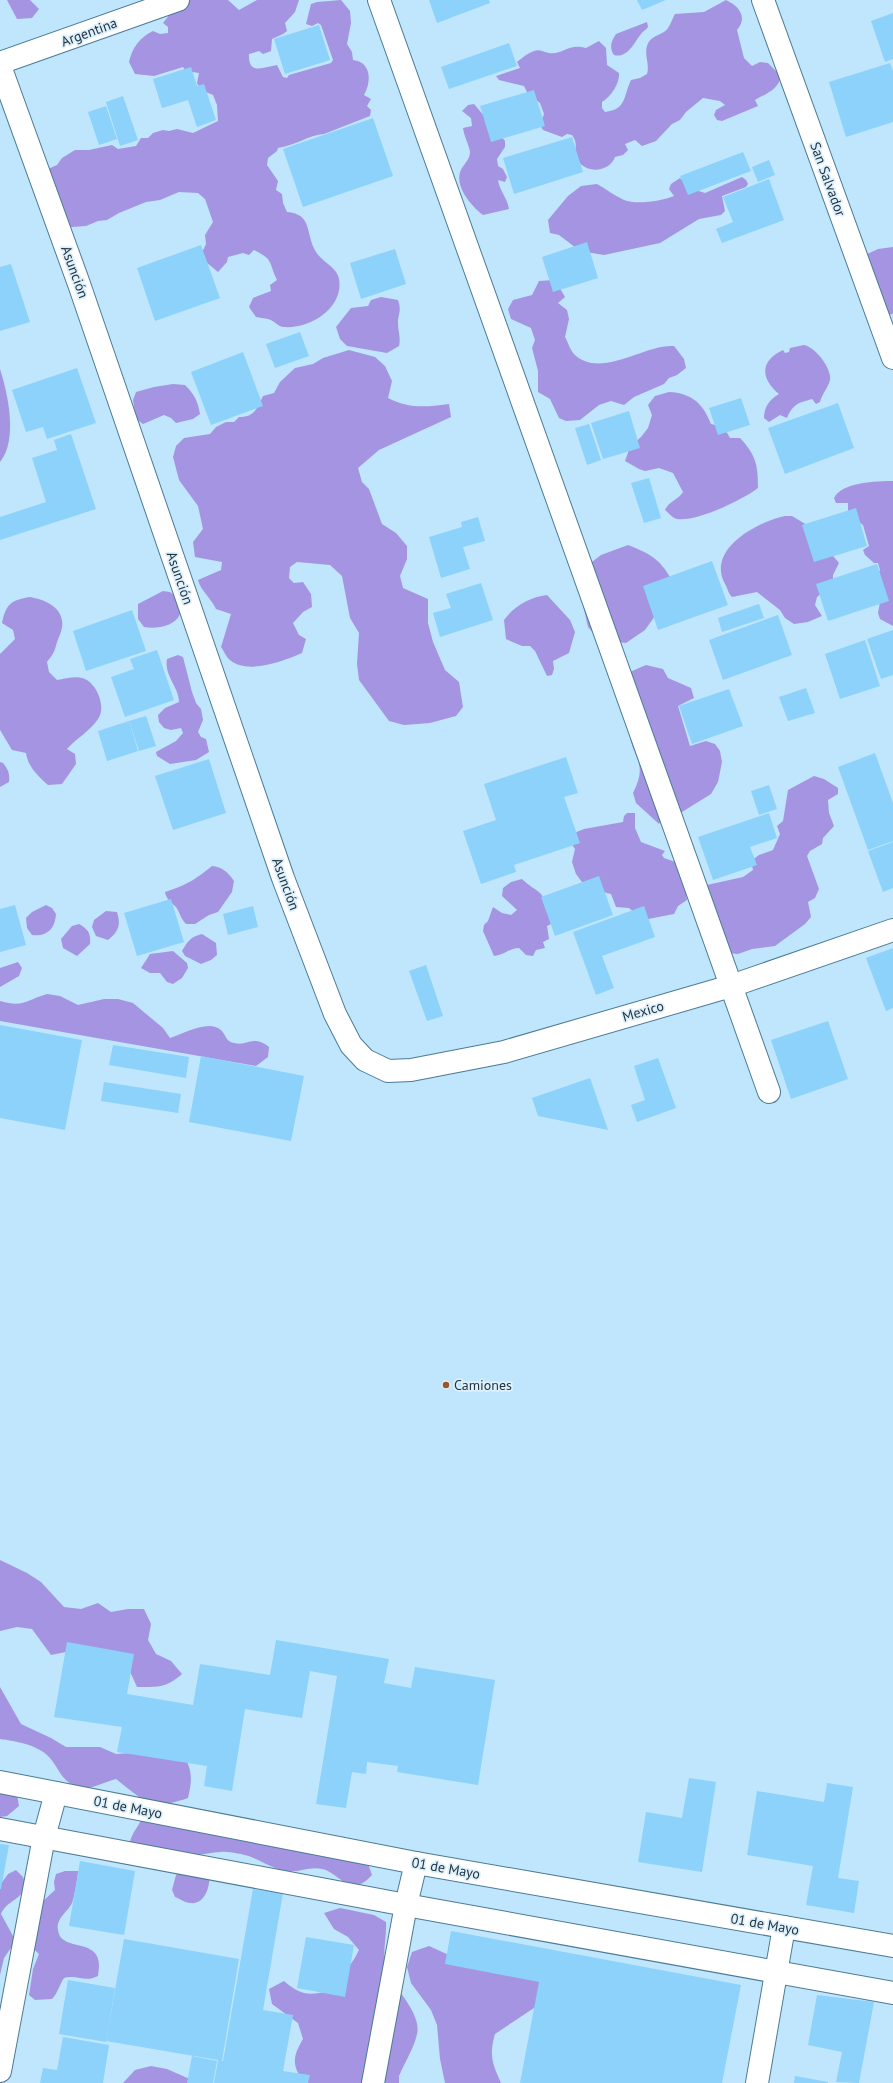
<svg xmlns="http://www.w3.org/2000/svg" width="893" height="2083" font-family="'PT Sans',sans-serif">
	<rect width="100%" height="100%" fill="#bfe6fd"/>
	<g fill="#a594e1">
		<path d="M7 0H30L39 9 32 18 17 19Z"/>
		<path d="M181 0H228L239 10 257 0H299L295 12 285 23 287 31 283 34 272 39 271 51 263 54 259 51 249 54C248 76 264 67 277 65L283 77 287 78 289 75 331 63 333 60 321 25 318 23 312 26 306 24 311 4 317 2 341 0 350 11 351 23 347 44 352 52 353 60C371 62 372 81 364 95L371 99 367 106 371 110 370 116 324 134C309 135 294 146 278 148L277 151 268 158 267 165 278 181 276 190 282 194 283 203 287 212C313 214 305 234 316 252 322 262 337 267 339 279 344 308 310 329 284 327 278 327 274 320 268 319 264 318 260 318 256 317L249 307 253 298 271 291 270 285 277 280C268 261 274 260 254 250L249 255 243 253 228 257 227 262 218 272 200 257 206 244 205 235 213 222 205 199 198 193 179 192 160 200 146 202 119 213 107 220 98 221 86 226 72 227 57 225 48 211 37 201 39 184 49 177 50 168 57 165 62 158 75 150H89L112 145 118 149 136 146 141 138H148L153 133 163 130 169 131 177 129 193 133 218 121 217 105 213 95 201 90 197 83 199 73 186 71 183 67 154 76 135 74 129 62C132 48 140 37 153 31L160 34 168 33V27L163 23Z"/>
		<path d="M726 0C739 6 748 17 737 30L744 58 752 66 760 62 768 63 781 76C778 90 767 93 755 100L758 106 722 121 717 120 714 115 716 110 725 105 720 101 703 98 686 112 680 120 672 124 656 141 642 146 635 140 625 144 628 150 623 155 615 157C609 173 585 174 577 159 572 152 580 146 572 135L567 134 562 137 543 130 540 125 544 114 540 103 528 94 524 86 499 80 496 76 520 68 517 62C522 58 528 53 534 51 540 49 543 52 549 53 563 55 568 43 586 48L599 41 606 48 607 65 619 73C620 83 611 97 602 102V108L605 112C627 109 623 97 631 80L640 78 647 74C650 64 644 56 647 46 651 34 663 36 668 28 671 24 672 19 675 14L704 12Z"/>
		<path d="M647 22 648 27C646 30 643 31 641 34 635 41 628 59 614 55 609 48 611 41 616 34Z"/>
		<path d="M474 104 505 141V147L497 159 498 166 503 169 507 177 505 182 498 180C500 192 507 197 509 209L483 215C471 206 452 184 462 168 465 163 470 159 470 152 469 145 464 136 463 128L472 126 471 118 462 111 468 105Z"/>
		<path d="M742 177 746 180 748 184 746 187 722 196 725 211 721 215 699 219 660 243 604 255 580 251 559 235 550 233 548 220 568 196 581 186 597 184C606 189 615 196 624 200 637 205 661 201 674 196L669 189 671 184 680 178 689 188 705 193Z"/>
		<path d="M893 247V314L887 315 863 256 878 249Z"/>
		<path d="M555 280 565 297 558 303 567 310 569 319 565 337C568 342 570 350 574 354 600 380 644 344 674 346L684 359 686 368 677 375 669 378 664 384 634 397 624 405 611 401 599 405 580 420 566 421 559 418 550 399 538 392V371L532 348 535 340 531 328 511 319 508 309 513 300 532 295 539 281Z"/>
		<path d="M381 297 398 300C402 312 398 313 398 323 398 332 401 338 399 346L387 353 347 346 340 339 336 327 351 308 368 306 371 300Z"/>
		<path d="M804 345C815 347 832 368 830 380 829 386 822 394 820 402L816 404 812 399C798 403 793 404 787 418L780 415 769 422 764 418C764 407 769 400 779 394 760 378 760 361 783 350L785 353 789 352 790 348Z"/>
		<path d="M349 350 375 357 385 366 392 381 388 398C410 409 425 407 449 404L451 417 379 450 358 468 362 482 369 489 382 524 396 533 407 546V559L400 576 403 588 428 599V623L433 642 445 670 459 682 463 707 456 716 430 723 404 725 389 721 359 680 357 664 359 633 350 618 342 576 330 565 297 562 290 567 289 578 294 583 303 582 311 594 312 607 303 612 293 623 299 635 306 639 302 653C284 661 247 675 230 660 226 657 224 651 221 647L231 614 216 609C211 598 201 591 198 580L221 570 222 562 195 557 193 542 203 529 198 506 179 480 173 457 176 446 184 438 210 434 216 427 226 422H234L239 417C254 417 257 409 263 396L274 393 280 382 295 368 313 364 323 358Z"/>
		<path d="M0 369C8 394 18 440 0 462Z"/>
		<path d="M173 384 185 385C194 394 198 401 200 414L193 419 176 423 171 418 164 415 143 424 136 419 133 400 136 392 154 387Z"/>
		<path d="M669 392C691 393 703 403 711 424 720 426 726 429 730 438H740C756 455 758 465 758 488 742 500 697 522 677 519 672 518 669 513 665 510 669 501 678 500 683 492L673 473 659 468 645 471 639 469 625 461 630 447 641 437 648 428 652 415 648 405 655 396Z"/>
		<path d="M893 481V626L880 619 878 613 880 602 876 577 880 570 878 563H874L865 555 863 550 869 546 863 525 848 513V503H836L834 498C842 482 877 481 893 481Z"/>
		<path d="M785 516H792L807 525 839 563 833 575V584L817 597 815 605 822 616 808 622 794 624 785 618 780 610 757 592 732 597C728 593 728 589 725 584 706 549 757 522 785 516Z"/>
		<path d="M628 545C649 553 660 559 671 579L657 613 645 630 626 643 607 641 595 635 588 627 581 596 588 565 601 555Z"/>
		<path d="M163 591 170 592 181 601C181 605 182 610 180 614 175 627 155 629 144 627L138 619V604Z"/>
		<path d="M547 595 570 620 575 632 569 653 553 661 554 669 552 675 547 676 535 651 530 646H522L506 639 504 620C514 606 530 597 547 595Z"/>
		<path d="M30 597C52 601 70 613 59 637 54 649 57 650 47 662L49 672 57 680C64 679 75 676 82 678 96 681 107 707 98 719 90 731 77 738 67 749L75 754 76 764 62 784 48 785C38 776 28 767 26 753L12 750 0 730V654L15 639 13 630 2 623C6 604 11 600 30 597Z"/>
		<path d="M178 655 183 657 192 692 196 703 201 709 203 720 198 732 201 737 206 739 209 752 196 760 170 764 157 756 156 752 176 741 183 733 181 728 171 730 164 728 159 722 158 715 165 708 179 702C179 687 164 676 167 659Z"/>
		<path d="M646 665 663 669 668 678 691 688 694 698 678 706 690 746 706 741 715 744 720 751 722 762 718 782 711 794 682 812 665 813 659 824 636 803 633 793C649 762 632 759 629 731 626 712 629 691 630 672Z"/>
		<path d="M0 762 3 763C8 769 10 774 9 782L0 787Z"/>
		<path d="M814 776 824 779 838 788V794L828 800 829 813 834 826 823 838 822 844 810 851 807 856 819 889 815 898 808 902 811 917 805 924 775 946 752 949 738 954 728 953 700 895 707 885 743 877 753 870 751 861 759 855 773 850 780 834 777 826 783 821 788 790Z"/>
		<path d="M627 813H635V828L641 842 665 851 662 855 664 858 681 864 687 900 678 906 674 914 643 920 629 908 616 907 611 894C599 892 593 884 582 882L576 874 572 862 575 849 571 843 574 833 584 829 623 822 624 816Z"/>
		<path d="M212 866C222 867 228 872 234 881L232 892 218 912 209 915 195 924H186C181 919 180 913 176 907 171 902 166 899 165 892 186 885 195 880 212 866Z"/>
		<path d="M522 879C528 885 534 888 540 893 547 900 550 913 553 923L547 926 549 939 543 942 545 948 536 950 533 956 526 955 519 948C509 948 505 955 494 956L483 931 484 925 488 921 493 907 502 913 511 915 517 910 502 896 503 888 511 882Z"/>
		<path d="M46 905 52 908 56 914C55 929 47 937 32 935L27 928 26 918 32 912Z"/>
		<path d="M106 911 117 912C121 925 119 931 108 940L96 936 92 927 94 920Z"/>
		<path d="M79 924C88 929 91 933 90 944L77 956 63 948 61 939 72 926Z"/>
		<path d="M202 934 216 943 217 955 211 960 201 964 185 956 182 951C188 941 190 937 202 934Z"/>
		<path d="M173 951 187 963 188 968 182 978 173 984 167 982 160 973H150L141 968 150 954Z"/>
		<path d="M18 962 22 968 19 976 0 987V968Z"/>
		<path d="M47 994 60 996 78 1005 104 999H118L133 1003 163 1028 170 1038C184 1034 208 1019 221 1030 226 1035 226 1042 234 1043 248 1047 252 1034 269 1047L268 1057 256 1066 0 1021V1001C24 1008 26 1000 47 994Z"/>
		<path d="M0 1560 27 1573 41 1582 64 1607 81 1609 98 1603 111 1612 128 1609H144L151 1624 148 1640 156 1654 171 1661 182 1674C166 1688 158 1687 137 1687L123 1656 66 1652 51 1655 32 1629 17 1627 0 1631Z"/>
		<path d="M0 1687 21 1724 51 1738 66 1747H100L116 1754 181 1750C192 1769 193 1777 188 1798 151 1811 144 1801 116 1779 107 1781 92 1789 83 1788 61 1784 61 1770 49 1757 38 1745 16 1741 0 1739Z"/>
		<path d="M0 1778 16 1788 19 1806 7 1816 0 1817Z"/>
		<path d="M141 1820 366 1858 372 1875C350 1900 339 1872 322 1869 310 1866 298 1873 286 1871 271 1869 257 1857 241 1854 234 1853 226 1851 220 1852 212 1852 203 1855 196 1855 174 1853 151 1847 130 1843 131 1834 137 1829 141 1820Z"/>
		<path d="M182 1868 209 1872C211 1884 206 1905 190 1903 186 1903 180 1899 175 1897L172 1890 176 1875Z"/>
		<path d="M16 1870 23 1877 26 1885C21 1901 7 1900 1 1914L13 1936V1945L4 1958 0 1975V1885L8 1874Z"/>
		<path d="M65 1871H78C78 1876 74 1899 72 1903 67 1913 56 1918 58 1930 61 1955 107 1933 98 1976 84 1983 78 1974 64 1978 59 1985 58 1993 52 1999L35 2000 29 1995 33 1969 39 1954 27 1943 42 1902 55 1890 54 1882 56 1874Z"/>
		<path d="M340 1908 374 1915 386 1922C387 1939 381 1955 387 1971 395 1989 422 2014 417 2034 414 2048 405 2062 399 2076V2083H304C292 2065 292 2058 303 2039L298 2023 272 2004 269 1989 284 1981C300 1995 308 1996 329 1991 340 1976 351 1967 359 1950L348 1937 334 1929 324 1913Z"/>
		<path d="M429 1946 460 1960 537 1976 544 1991 537 2006 495 2034C489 2055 492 2063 501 2083H445L440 2059 437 2025 431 2010 411 1983 407 1967 412 1952Z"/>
		<path d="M151 2066 167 2069 192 2080 193 2083H123L135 2070Z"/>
	</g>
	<g fill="#8cd2fa">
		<path d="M429 0H489L490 3 437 23Z"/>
		<path d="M637 0H666L642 10Z"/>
		<path d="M893 13V59L885 62 871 21Z"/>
		<path d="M319 25 330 60 285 74 274 39Z"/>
		<path d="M509 43 517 66 449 89 441 67Z"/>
		<path d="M890 63 893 71V122L846 137 829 82Z"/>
		<path d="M191 67 197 86 204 84 216 120 197 127 188 100 162 108 153 79Z"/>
		<path d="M534 90 545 126 491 142 480 106Z"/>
		<path d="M123 96 138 140 120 146 106 102Z"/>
		<path d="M106 106 117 139 99 145 88 112Z"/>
		<path d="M373 118 393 176 303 207 283 149Z"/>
		<path d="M572 137 583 172 514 194 503 158Z"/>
		<path d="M743 152 751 171 688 195 680 176Z"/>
		<path d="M769 160 775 175 758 182 752 167Z"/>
		<path d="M769 179 784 220 722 243 716 229 733 222 723 197Z"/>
		<path d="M587 242 598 278 553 292 542 257Z"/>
		<path d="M201 245 220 298 155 321 137 268Z"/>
		<path d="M395 249 406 284 361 299 350 263Z"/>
		<path d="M11 264 30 322 0 331V267Z"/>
		<path d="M300 332 309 356 275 368 266 344Z"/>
		<path d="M243 352 263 406 211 425 191 372Z"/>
		<path d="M77 368 96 423 47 439 43 427 26 432 12 390Z"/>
		<path d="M741 398 750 425 718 435 709 408Z"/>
		<path d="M838 403 854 448 785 474 768 428Z"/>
		<path d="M629 411 640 448 603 459 591 423Z"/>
		<path d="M589 424 601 460 587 465 575 428Z"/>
		<path d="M71 434 96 509 0 540V517L46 502 32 458 57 450 54 440Z"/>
		<path d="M649 478 661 518 644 523 631 483Z"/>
		<path d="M856 508 867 546 814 562 802 525Z"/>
		<path d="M478 517 485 541 463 547 470 569 441 578 429 537 462 527 461 522Z"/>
		<path d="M712 561 728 605 658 630 643 586Z"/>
		<path d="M877 564 889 601 828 621 816 584Z"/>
		<path d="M481 583 493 620 440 637 433 613 451 608 446 594Z"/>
		<path d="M759 604 764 618 722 632 718 618Z"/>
		<path d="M132 610 146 651 86 671 73 631Z"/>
		<path d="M778 615 792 655 723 680 709 640Z"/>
		<path d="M893 630V675L881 679 867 639Z"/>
		<path d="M865 640 880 686 840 699 825 654Z"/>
		<path d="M157 650 174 700 125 717 111 677 134 669 130 659Z"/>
		<path d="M806 688 815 713 788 721 779 697Z"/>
		<path d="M729 689 743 726 692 744 679 706Z"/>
		<path d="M146 716 156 746 139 751 129 721Z"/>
		<path d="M129 721 138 751 107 761 98 731Z"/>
		<path d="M875 753 893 803V841L868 850 838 767Z"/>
		<path d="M566 757 578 793 564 797 580 843 514 865 516 872 481 884 463 831 496 820 484 784Z"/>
		<path d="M209 759 226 813 173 830 155 776Z"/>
		<path d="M769 785 777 809 759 815 751 791Z"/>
		<path d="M769 813 777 838 750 847 757 865 713 880 698 837Z"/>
		<path d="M893 842V888L883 892 868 851Z"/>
		<path d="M599 876 613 915 555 936 541 897Z"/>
		<path d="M171 899 184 942 137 956 124 913Z"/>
		<path d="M15 905 26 945 0 952V909Z"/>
		<path d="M253 906 258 927 228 935 223 914Z"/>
		<path d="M644 906 655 937 602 956 614 988 596 995 573 932Z"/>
		<path d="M893 948V1008L886 1011 866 958Z"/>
		<path d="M426 965 443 1016 427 1021 409 971Z"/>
		<path d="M828 1021 848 1079 791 1099 771 1040Z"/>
		<path d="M0 1025 82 1040 65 1130 0 1118Z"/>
		<path d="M113 1045 189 1057 186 1078 109 1065Z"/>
		<path d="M201 1056 304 1076 291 1141 189 1122Z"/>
		<path d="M658 1058 676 1108 637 1122 631 1105 645 1100 634 1066Z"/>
		<path d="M590 1078 608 1130 538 1116 532 1098Z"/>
		<path d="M104 1082 181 1094 178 1113 101 1101Z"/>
		<path d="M276 1640 389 1659 384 1683 411 1688 415 1667 495 1680 478 1785 397 1772 398 1766 367 1762 366 1774 352 1772 346 1808 316 1804 337 1676 310 1671 302 1718 245 1709 232 1791 204 1786 207 1766 117 1752 122 1727 54 1717 67 1642 134 1654 127 1694 193 1705 200 1664 270 1675Z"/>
		<path d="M689 1778 716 1782 702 1872 638 1862 646 1812 682 1818Z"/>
		<path d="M827 1783 853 1787 838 1878 859 1881 854 1913 806 1905 813 1866 747 1855 757 1791 824 1802Z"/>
		<path d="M0 1844 9 1845 1 1889H0Z"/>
		<path d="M80 1861 135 1871 124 1935 69 1926Z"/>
		<path d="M253 1889 283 1893 263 2010 293 2015 283 2071 310 2075 308 2083H214L218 2060 106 2041 124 1939 239 1959 222 2061H223Z"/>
		<path d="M451 1931 741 1985 722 2083H520L539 1982 445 1964Z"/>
		<path d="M306 1937 354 1945 345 1997 297 1988Z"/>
		<path d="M68 1980 115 1988 106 2042 59 2034Z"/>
		<path d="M817 1995 874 2002 859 2083 836 2082 842 2052 808 2045Z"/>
		<path d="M63 2037 109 2045 103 2083H40L43 2068 57 2070Z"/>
		<path d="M192 2056 217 2061 213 2083H187Z"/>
		<path d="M795 2076 828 2082V2083H794Z"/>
	</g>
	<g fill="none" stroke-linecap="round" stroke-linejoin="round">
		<defs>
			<g id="minor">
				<path d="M379 0 769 1092"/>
				<path d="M763 0 893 358"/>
				<path d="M0 63 178 0"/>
				<path d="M0 66 79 284 283 878 335 1014 351 1045 365 1060 388 1071 411 1070 504 1052 731 986 893 930"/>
				<path d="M0 1782 416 1863 893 1946"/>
				<path d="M0 1829 406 1905 893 1993"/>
				<path d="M0 2071 44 1837 56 1793"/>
				<path d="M373 2083 406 1905 416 1863"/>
				<path d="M757 2083 784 1927"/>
			</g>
		</defs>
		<use href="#minor" stroke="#4b7b95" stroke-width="24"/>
		<use href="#minor" stroke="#fff" stroke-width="22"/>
	</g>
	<circle fill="#9a5726" stroke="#ddf0fc" stroke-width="1.5" cx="446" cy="1385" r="4"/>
	<g text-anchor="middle" stroke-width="3.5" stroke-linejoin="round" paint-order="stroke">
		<g font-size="14" fill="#213540" stroke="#ddf0fc">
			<text transform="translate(89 32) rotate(-20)" y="5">Argentina</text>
			<text transform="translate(828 179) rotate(70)" y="5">San Salvador</text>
			<text transform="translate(75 272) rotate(70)" y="5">Asunción</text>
			<text transform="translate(180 578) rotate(71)" y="5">Asunción</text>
			<text transform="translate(286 884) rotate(70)" y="5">Asunción</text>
			<text transform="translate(643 1011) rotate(-16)" y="5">Mexico</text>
			<text transform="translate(128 1807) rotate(11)" y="5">01 de Mayo</text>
			<text transform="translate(446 1868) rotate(10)" y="5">01 de Mayo</text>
			<text transform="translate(765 1924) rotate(10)" y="5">01 de Mayo</text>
		</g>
		<g font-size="14" fill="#213540" stroke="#ddf0fc" text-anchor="start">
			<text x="454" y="1390">Camiones</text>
		</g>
	</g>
</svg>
